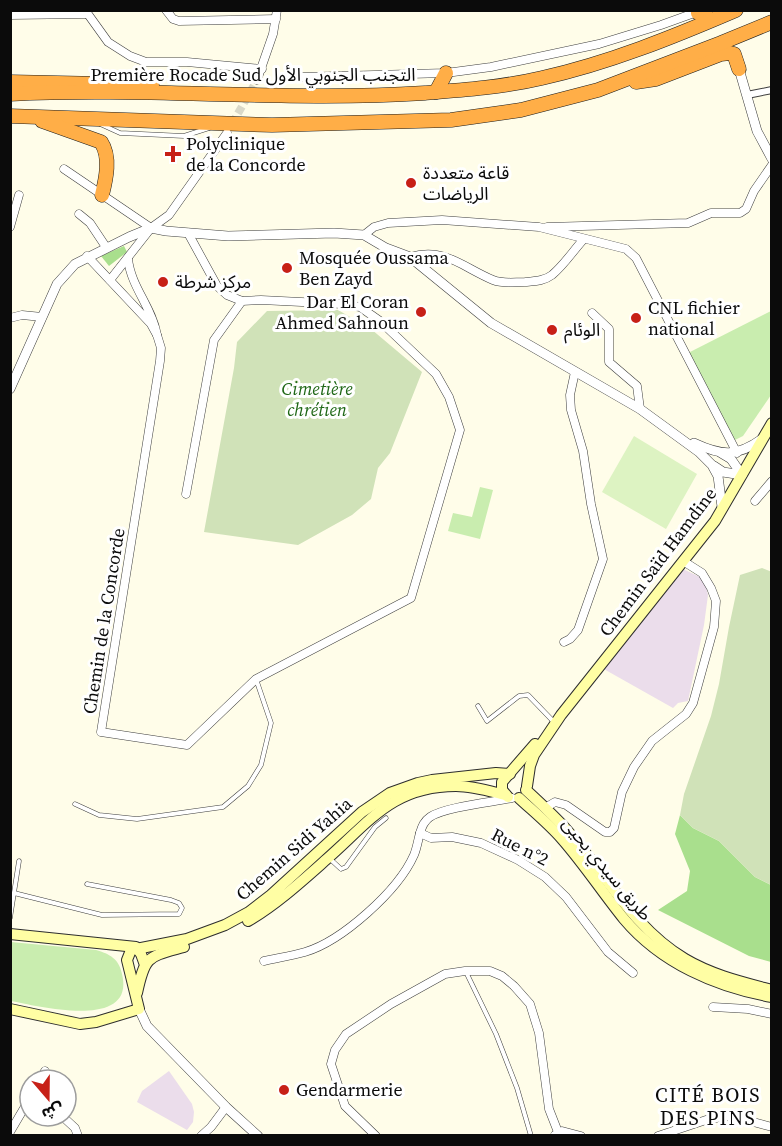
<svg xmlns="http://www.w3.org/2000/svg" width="782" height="1146" font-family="'Source Serif 4','Noto Sans Arabic',serif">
	<rect width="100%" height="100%" fill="#fffde9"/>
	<g fill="#ebddeb">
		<path d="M683 569 700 577 706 586 708 595 704 625 688 701 678 703 673 708 602 668Z"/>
		<path d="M169 1071 192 1104 194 1112 193 1122 187 1130 137 1102 142 1091Z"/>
	</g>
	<g fill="#c9edaf">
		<path d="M771 311V395L743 436 735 440 688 353Z"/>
		<path d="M480 487 493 490 480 539 448 531 453 513 472 517Z"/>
		<path d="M11 942 96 950C110 954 119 959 122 974 136 1031 37 1006 11 1001Z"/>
	</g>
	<g fill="#a9df8d">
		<path d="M124 246 127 252 109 266 101 256Z"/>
		<path d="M680 815 693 828 719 841 755 877 771 885V962L749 956 658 910 687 891 690 871 675 834Z"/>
	</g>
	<g fill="#d0e2b8">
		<path d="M338 310 371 329 422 372 390 453 378 468 371 499 352 515 298 545 204 532 234 368 237 342 267 311Z"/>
		<path d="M762 568 772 572 771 885 755 877 719 841 693 828 680 815 684 794 711 716 719 684 729 627 740 575Z"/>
	</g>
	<path fill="#ddf3c2" d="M634 436 697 474 666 529 602 492Z"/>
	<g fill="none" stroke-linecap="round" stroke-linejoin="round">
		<path stroke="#dad9c8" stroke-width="8" stroke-dasharray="8 4" stroke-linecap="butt" d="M232 124 257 80"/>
		<defs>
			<g id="service">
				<path d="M98 123 120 133 184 136 209 128"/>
				<path d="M478 706 487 721 519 696 528 695 553 721"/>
				<path d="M75 804 99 815 137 819 223 807 248 786 261 765 271 723 256 679"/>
				<path d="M329 858 341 869 346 867 375 827 386 818"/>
				<path d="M14 893 102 915 179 914 182 908 179 903 171 900 87 884"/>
				<path d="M10 918 19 861"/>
				<path d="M466 972 496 1034 517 1088 531 1136"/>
			</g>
			<path id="pedestrian" d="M747 95 772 90"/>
			<g id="minor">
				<path d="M85 10 108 42 130 56 146 62H187L262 69"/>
				<path d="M166 10 173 19 179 21 276 19"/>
				<path d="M10 15 87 14"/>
				<path d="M302 77 446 73 491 67 599 44 661 25 697 12"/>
				<path d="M257 80 273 34 277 10"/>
				<path d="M64 169 151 228"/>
				<path d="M79 214 90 223 106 247"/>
				<path d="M10 227 19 195"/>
				<path d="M547 227 688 223 711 213H740L746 209 754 191 772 165"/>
				<path d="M364 235 374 227 388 223 442 220 539 227 626 249 636 258 737 453"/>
				<path d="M87 256 151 324 157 335C152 307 131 287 128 259"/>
				<path d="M410 257C445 247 462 267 493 280 503 284 514 282 525 282 535 281 544 281 552 275 564 265 573 251 583 240"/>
				<path d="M110 280 151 228 169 215 227 133"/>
				<path d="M592 313 609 329V362L637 386 640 409"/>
				<path d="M10 318 22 315 42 317"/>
				<path d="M157 335 161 348 160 361 101 732 187 745 256 679 411 598 460 430 449 397 436 374 380 321 360 307 342 304 261 300 242 301 227 295 217 286 188 233"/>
				<path d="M186 494 214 340 242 301"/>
				<path d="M755 501 772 481"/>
				<path d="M564 642 570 639 578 630 603 559 591 504 583 451 571 410 570 395 575 372"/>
				<path d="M512 798C493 802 444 807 430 817 424 821 422 826 420 833L431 838 452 837 481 843 518 860 545 877 566 897 608 952 633 973"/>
				<path d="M545 808 555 802 566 805 605 832H610L614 828 622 792 634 767 652 741 686 714 693 703 714 627 716 601 711 588 702 573 683 561"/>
				<path d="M264 961C277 958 291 956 305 952 342 941 398 891 414 855 417 848 418 840 420 833"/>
				<path d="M713 1007 748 1009 772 1014"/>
				<path d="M40 1080 45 1071"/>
				<path d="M62 1116 75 1128 78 1136"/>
				<path d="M10 1132 30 1098"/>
				<path d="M555 1135 562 1131 581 1136"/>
				<path d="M201 1136 211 1127 226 1107"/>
				<path d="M376 1136 345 1106 331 1064 335 1050 346 1034 391 1004 445 974 465 971H490L502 976 514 986 530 1004 539 1033 549 1109 558 1132"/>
				<path d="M658 1136 709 1119 731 1116 772 1127"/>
			</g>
			<g id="tertiary">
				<path d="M739 69 757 131 772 159"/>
				<path d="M10 389 57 284 75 264 129 237 151 228 166 231 228 236 334 233 364 235 386 248 410 257 491 323 640 409 699 452 712 465 718 476 722 507"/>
				<path d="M694 443C722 456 737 457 762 439"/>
				<path d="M721 453 731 459 742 475"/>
				<path d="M714 466 723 472 742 475"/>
				<path d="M139 1009 147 1026 226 1107 258 1136"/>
			</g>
			<g id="secondary">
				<path d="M527 786 530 766 534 755 561 715 715 521 772 423"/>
				<path d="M526 790C539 802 553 815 565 828 605 873 633 928 685 959 712 975 742 982 772 990"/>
				<path d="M508 797 502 790V782L535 744"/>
				<path d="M519 798C533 811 549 824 562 839 584 864 603 893 624 919 661 963 716 987 772 997"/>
				<path d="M248 921C277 904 303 880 328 858 370 821 393 786 456 786 473 786 489 791 505 795"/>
				<path d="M10 934 136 947 141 954 145 965"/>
				<path d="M137 993C145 955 148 957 184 947"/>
				<path d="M10 1009 80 1024 96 1022 139 1009 127 960 131 950 187 939 225 925 249 912 271 895 362 812 390 793 418 783 432 780 496 773 510 774"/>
			</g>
			<g id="motorway">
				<path d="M698 13 706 10"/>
				<path d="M10 82 152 85"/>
				<path d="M636 82 656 79 721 54 730 53 734 54 739 69"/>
				<path d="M436 92 446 73"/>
				<path d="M10 94C149 87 287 102 425 93 464 90 504 87 542 78 609 63 673 37 736 10"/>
				<path d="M10 116 272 125 451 120 521 110 598 90 721 43 772 22"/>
				<path d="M42 121 101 142C111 157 106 179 102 195"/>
			</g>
		</defs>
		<use href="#service" stroke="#3e3e3e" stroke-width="5"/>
		<use href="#pedestrian" stroke="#3e3e3e" stroke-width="8"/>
		<use href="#minor" stroke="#3e3e3e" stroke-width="9"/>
		<use href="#tertiary" stroke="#3e3e3e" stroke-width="10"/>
		<use href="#secondary" stroke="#2d2d2d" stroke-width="12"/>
		<use href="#motorway" stroke="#1c1c1c" stroke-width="15"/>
		<use href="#service" stroke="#fff" stroke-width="4"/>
		<use href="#pedestrian" stroke="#fff" stroke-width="6"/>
		<use href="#minor" stroke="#fff" stroke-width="8"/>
		<use href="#tertiary" stroke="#fff" stroke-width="9"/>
		<use href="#secondary" stroke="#fffea4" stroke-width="10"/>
		<use href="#motorway" stroke="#ffae47" stroke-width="14"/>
	</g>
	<g fill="#c72017" stroke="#fff" stroke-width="2">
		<path d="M170 145h6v6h6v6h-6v6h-6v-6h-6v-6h6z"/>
		<circle cx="411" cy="183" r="6"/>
		<circle cx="287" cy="268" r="6"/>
		<circle cx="163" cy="282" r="6"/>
		<circle cx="421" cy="312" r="6"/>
		<circle cx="636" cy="318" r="6"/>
		<circle cx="552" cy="330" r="6"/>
		<circle cx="284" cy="1090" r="6"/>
	</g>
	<g text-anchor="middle" stroke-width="6" stroke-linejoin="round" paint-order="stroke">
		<g font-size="18" fill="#0b0b0b" stroke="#fff">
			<text x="253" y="81">Première Rocade Sud التجنب الجنوبي الأول</text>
			<text transform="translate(658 562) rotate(-53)" y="6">Chemin Saïd Hamdine</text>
			<text transform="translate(104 621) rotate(-81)" y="6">Chemin de la Concorde</text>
			<text transform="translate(520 847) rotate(27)" y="6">Rue n°2</text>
			<text transform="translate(294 849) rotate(-41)" y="6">Chemin Sidi Yahia</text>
			<text transform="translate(607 869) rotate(50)" y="6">طريق سيدي يحيى</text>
		</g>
		<g font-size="18" fill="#0b0b0b" stroke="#fff" text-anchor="start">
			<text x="186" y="150">Polyclinique<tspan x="186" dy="21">de la Concorde</tspan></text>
			<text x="423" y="179">قاعة متعددة<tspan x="423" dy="21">الرياضات</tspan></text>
			<text x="299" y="264">Mosquée Oussama<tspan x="299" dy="21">Ben Zayd</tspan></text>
			<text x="175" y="288">مركز شرطة</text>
			<text x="409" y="308" text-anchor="end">Dar El Coran<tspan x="409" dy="21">Ahmed Sahnoun</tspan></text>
			<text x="648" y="314">CNL fichier<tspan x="648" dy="21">national</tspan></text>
			<text x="564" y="336">الوئام</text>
			<text x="296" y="1096">Gendarmerie</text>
		</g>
		<g font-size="18" font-style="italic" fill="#1f6716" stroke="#fff">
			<text x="317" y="395">Cimetière<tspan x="317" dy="21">chrétien</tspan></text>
		</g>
		<g font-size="20" letter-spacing="1.5" fill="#0b0b0b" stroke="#fff">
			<text x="708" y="1102">CITÉ BOIS<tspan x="708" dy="23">DES PINS</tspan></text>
		</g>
	</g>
	<rect width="782" height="1146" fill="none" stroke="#0b0b0b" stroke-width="24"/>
	<g transform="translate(48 1098) rotate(160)"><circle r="28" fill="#ffffff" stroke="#9d9d9d" stroke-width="1.5"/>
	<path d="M0-4.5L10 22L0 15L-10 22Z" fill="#c72017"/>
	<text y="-9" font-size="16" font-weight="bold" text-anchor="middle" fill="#0b0b0b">ش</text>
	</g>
</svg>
